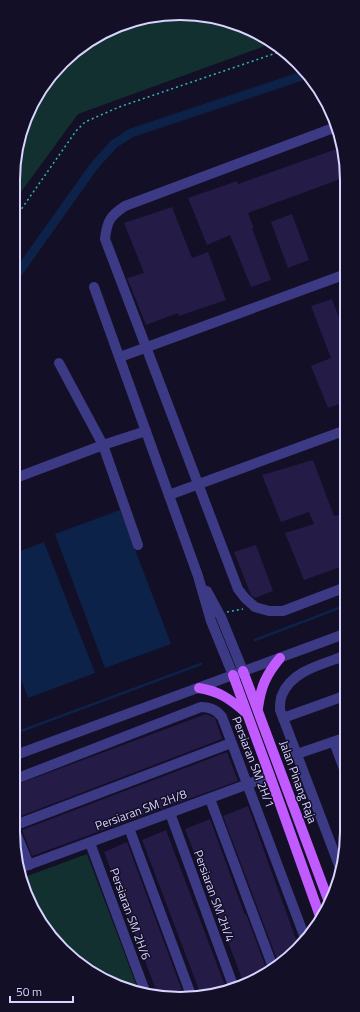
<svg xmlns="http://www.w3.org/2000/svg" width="360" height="1012" font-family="'Titillium Web',sans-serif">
	<rect width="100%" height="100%" fill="#130f26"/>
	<g fill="#12302f">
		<path d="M158 14 223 19 264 35 273 43 78 114 13 203V180L19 137 47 79 96 35Z"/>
		<path d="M87 854 139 992 106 982 55 942 26 896 22 878Z"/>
	</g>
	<g fill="#0c2248">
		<path d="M120 510 171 644 105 668 55 534Z"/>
		<path d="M44 542 95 673 28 698 13 659V554Z"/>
	</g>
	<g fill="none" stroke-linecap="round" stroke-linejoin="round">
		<g stroke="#0c2248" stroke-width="2.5">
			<path d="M255 640 347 605"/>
			<path d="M13 734 201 664"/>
		</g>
		<path stroke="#0c2248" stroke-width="9" d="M13 280 94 166 114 144 131 133 308 74"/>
	</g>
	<g fill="#241b47">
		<path d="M342 147 346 158V177L248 213 254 228H252L271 280 251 287 230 235 207 245 188 198 237 181 238 184Z"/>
		<path d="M172 207 192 258 208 252 226 300 179 316 178 313 146 325 127 278 144 273 124 223Z"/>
		<path d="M292 214 309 260 288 268 271 222Z"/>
		<path d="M332 299 346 336V402L328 408 311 366 331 358 311 306Z"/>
		<path d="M313 460 334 516 346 513V565L304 580 285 533 314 524 309 512 281 522 262 475Z"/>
		<path d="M256 545 273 591 255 598 251 595 234 552Z"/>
		<path d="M206 714 215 718 222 739 13 819V786Z"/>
		<path d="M227 752 238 781 32 856 22 830Z"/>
		<path d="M248 806 298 945 279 965 223 816Z"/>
		<path d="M210 819 245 915 246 914 268 973 244 984 185 829Z"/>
		<path d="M166 830 227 991 223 993 201 995 142 840Z"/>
		<path d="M127 842 184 996 159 998 104 852Z"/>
	</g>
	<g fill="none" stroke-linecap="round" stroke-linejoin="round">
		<g stroke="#2fb8b0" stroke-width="1.5" stroke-dasharray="2 3" stroke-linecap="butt">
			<path d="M13 221 76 131 85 122 119 107 282 51"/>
			<path d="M227 612 243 609"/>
		</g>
		<g stroke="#3d3a85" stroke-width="10">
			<path d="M336 127 125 206C110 216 107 221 105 239L238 589 245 598 255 607 269 611H283L346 587"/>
			<path d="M94 287 198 576 211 621 233 675"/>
			<path d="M120 357 346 274"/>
			<path d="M59 363 103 445 138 545"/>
			<path d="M13 479 103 445 146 431"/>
			<path d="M169 495 346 430"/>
			<path d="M207 591 221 617 243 671"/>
			<path d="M283 718 347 695"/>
			<path d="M334 742 347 777"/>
			<path d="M297 754 347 737"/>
			<path d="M13 756 347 633"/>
			<path d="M13 780 201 707C209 707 217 710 222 717L305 938"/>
			<path d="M210 799 274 970"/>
			<path d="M170 813 234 988"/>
			<path d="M13 826 231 743"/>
			<path d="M13 826 29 865"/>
			<path d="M129 828 191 995"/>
			<path d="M90 843 146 994"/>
			<path d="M20 868 270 776"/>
			<path d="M342 873 280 710C280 705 280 699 282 695 292 670 324 664 347 655"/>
		</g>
		<g stroke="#c25bff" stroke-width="10">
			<path d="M243 671 329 902"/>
			<path d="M233 675 270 776 321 919"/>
			<path d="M199 688C219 691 230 699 245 712"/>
			<path d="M258 708C261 686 266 675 280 658"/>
		</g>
	</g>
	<g text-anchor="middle" stroke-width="3" stroke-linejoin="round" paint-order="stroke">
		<g font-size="12" fill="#d9d4ff" stroke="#130f26">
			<text transform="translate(253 762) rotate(69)" y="4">Persiaran SM 2H/1</text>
			<text transform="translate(298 782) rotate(70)" y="4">Jalan Pinang Raja</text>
			<text transform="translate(141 810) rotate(-20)" y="4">Persiaran SM 2H/8</text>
			<text transform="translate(214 896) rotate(70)" y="4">Persiaran SM 2H/4</text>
			<text transform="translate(130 914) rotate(70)" y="4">Persiaran SM 2H/6</text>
		</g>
	</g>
	<path d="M0 0H360V1012H0ZM180 20H180A160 160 0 0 1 340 180V832A160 160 0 0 1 180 992H180A160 160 0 0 1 20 832V180A160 160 0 0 1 180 20Z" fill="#130f26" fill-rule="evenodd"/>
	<path fill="none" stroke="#d9d4ff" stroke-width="2" d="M180 20H180A160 160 0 0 1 340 180V832A160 160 0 0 1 180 992H180A160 160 0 0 1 20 832V180A160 160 0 0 1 180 20Z"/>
	<path d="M10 996v6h63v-6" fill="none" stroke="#d9d4ff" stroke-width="2"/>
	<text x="16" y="996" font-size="12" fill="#d9d4ff" stroke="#130f26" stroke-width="3" paint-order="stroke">50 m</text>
</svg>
